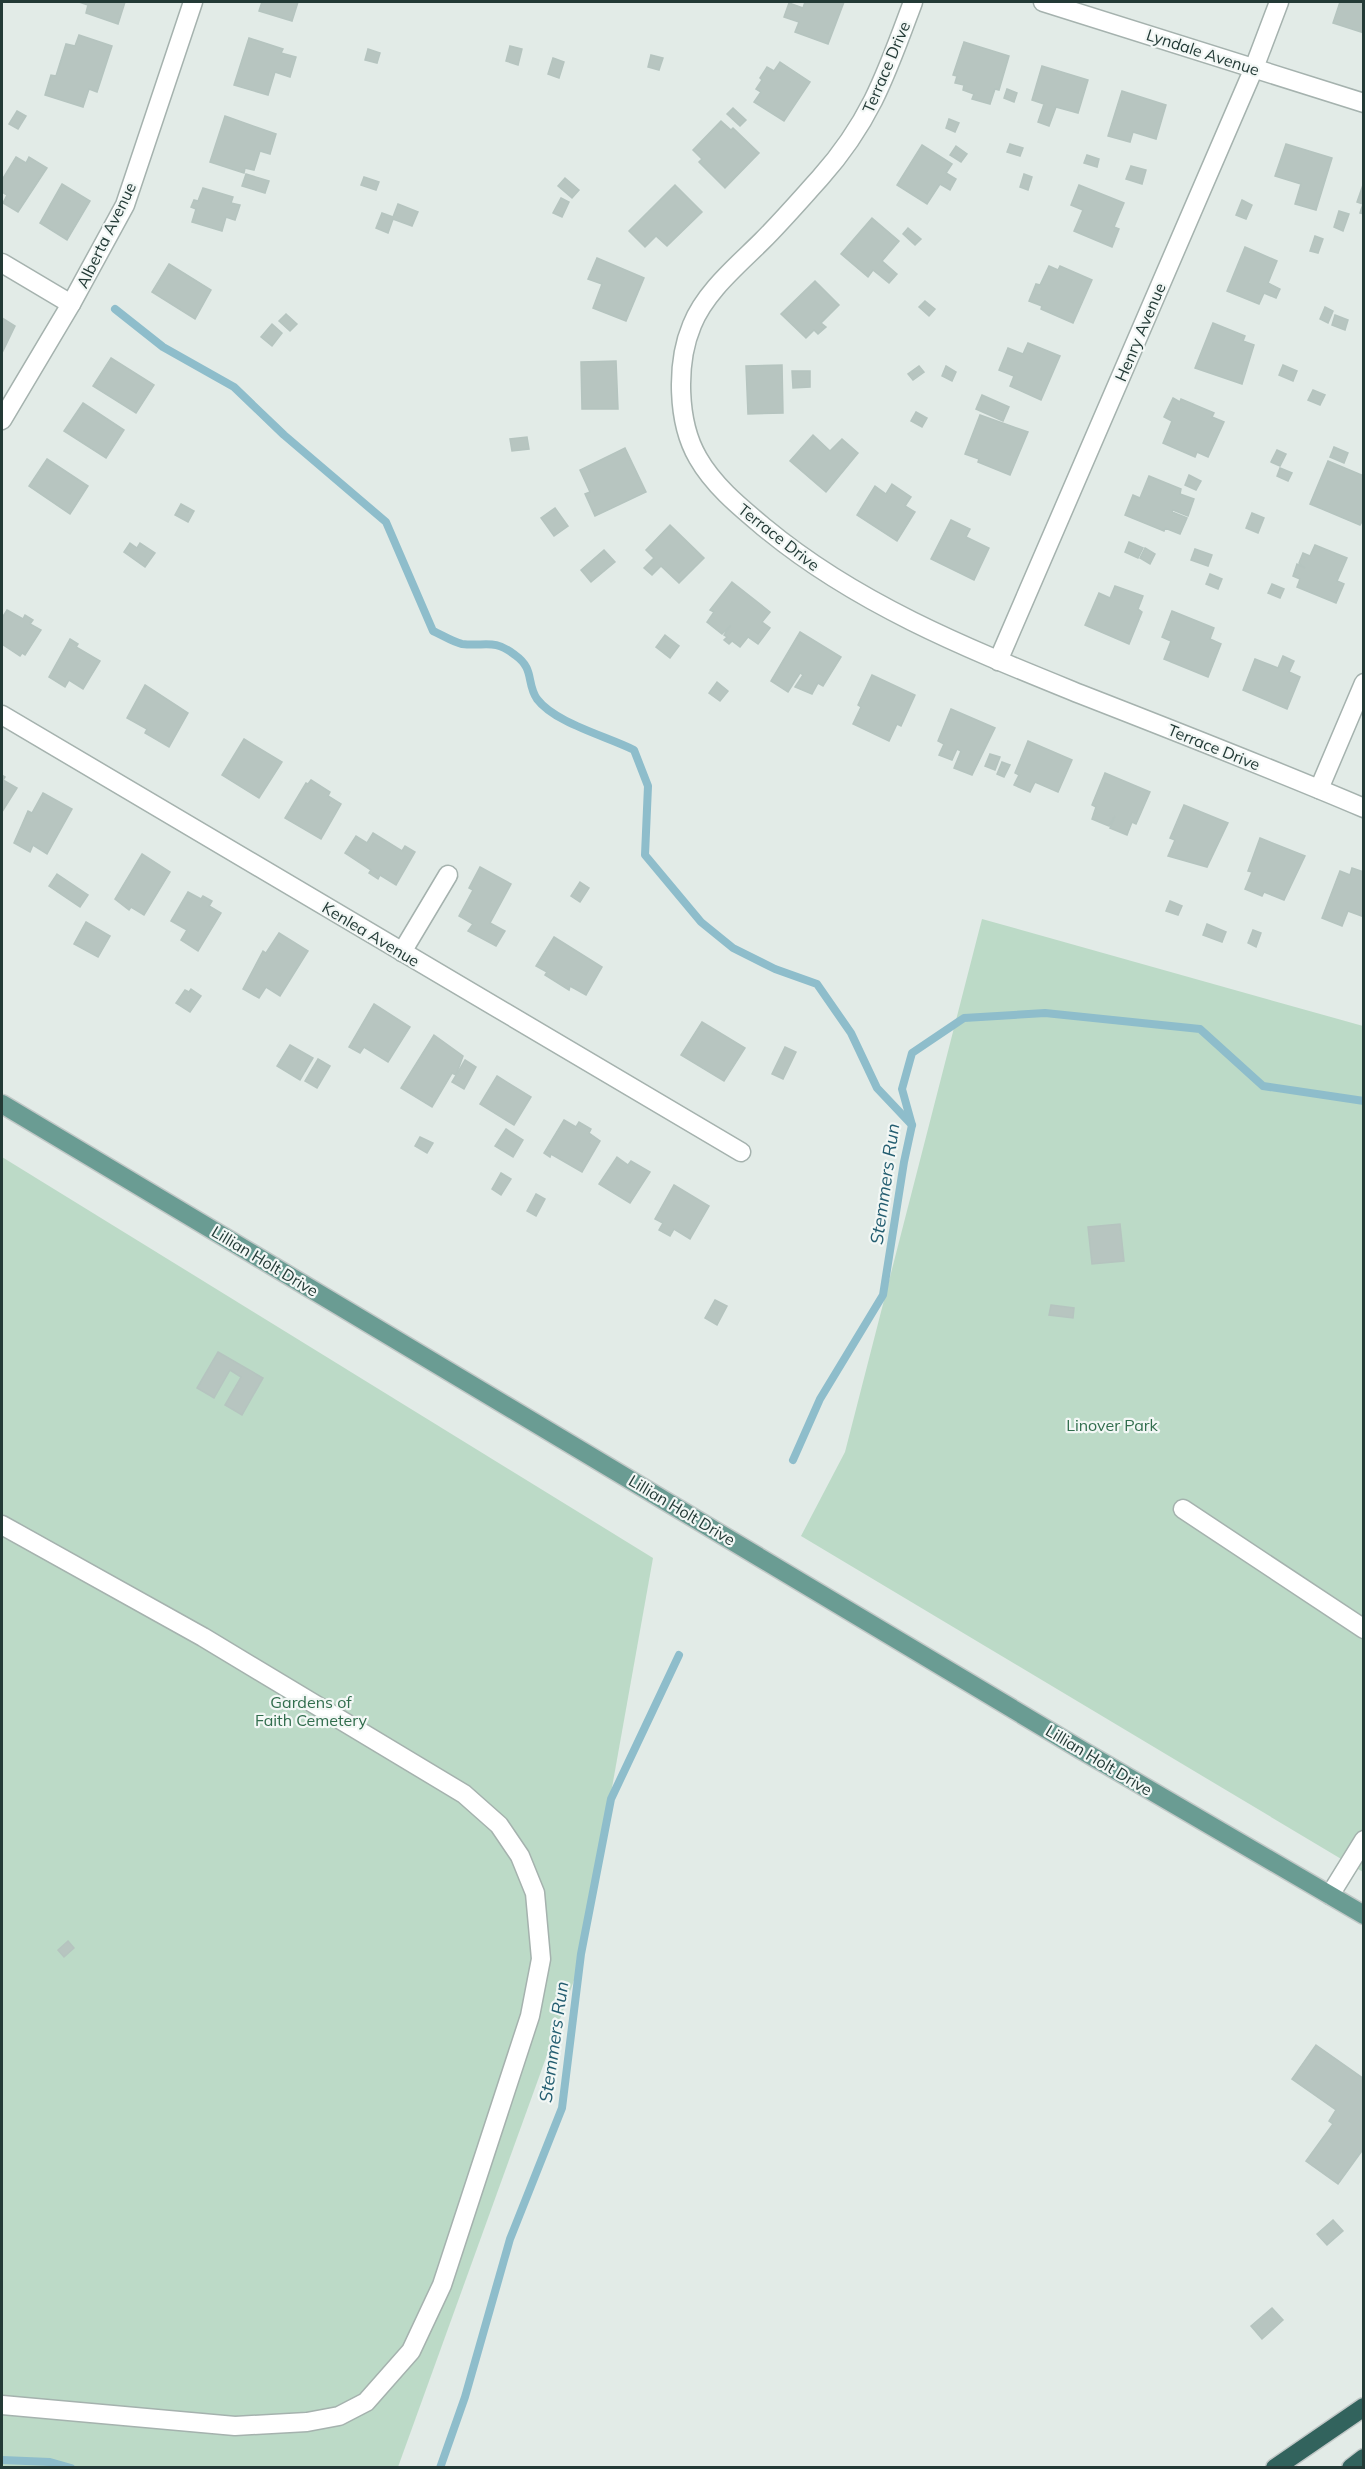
<svg xmlns="http://www.w3.org/2000/svg" width="1365" height="2469" font-family="Mulish,sans-serif">
	<rect width="100%" height="100%" fill="#e2ebe7"/>
	<g fill="#bcdac7">
		<path d="M982 919 1363 1026V1872L801 1536 845 1452Z"/>
		<path d="M2 1157 653 1558 581 1961 398 2467H2Z"/>
	</g>
	<g fill="none" stroke-linecap="round" stroke-linejoin="round">
		<g stroke="#8ebdcb" stroke-width="8">
			<path d="M115 309 163 347 234 387 284 435 386 522 433 631C442 635 453 642 462 644 485 647 493 638 515 655 535 669 526 683 537 699 555 723 606 736 634 750L648 786 645 855 701 922 733 948 775 969 817 984 851 1033 877 1088 912 1125"/>
			<path d="M793 1460 820 1399 883 1295 904 1162 912 1125 902 1089 912 1053 964 1018 1045 1013 1200 1029 1263 1086 1364 1101"/>
			<path d="M2 2460 50 2462 71 2468"/>
			<path d="M440 2468 465 2397 510 2239 562 2108 581 1954 611 1799 679 1655"/>
		</g>
	</g>
	<g fill="#b7c5c0" stroke="#b5c4bf" stroke-width="1.5">
		<path d="M79 2H125L118 24 86 13 88 5Z"/>
		<path d="M262 2H298L292 21 259 11Z"/>
		<path d="M805 2H844L828 44 795 32 799 22 784 17 789 3 803 8Z"/>
		<path d="M1340 2H1364V33L1333 23Z"/>
		<path d="M79 35 112 46 97 92 89 89 83 107 45 95 51 75 56 76 66 44 75 46Z"/>
		<path d="M249 38 283 49 281 53 296 57 290 77 275 72 268 95 234 85Z"/>
		<path d="M964 42 1009 56 999 90 995 89 990 104 972 99 974 94 963 90 964 85 955 83 957 76 953 75Z"/>
		<path d="M510 46 522 49 518 65 506 61Z"/>
		<path d="M368 49 380 53 377 63 365 60Z"/>
		<path d="M651 55 663 58 659 70 648 67Z"/>
		<path d="M553 58 564 62 559 78 548 74Z"/>
		<path d="M780 62 810 82 784 121 754 102 761 92 756 89 762 80 760 78 767 67 774 71Z"/>
		<path d="M1042 66 1088 80 1078 113 1056 107 1049 126 1038 122 1044 104 1032 100Z"/>
		<path d="M1007 89 1017 93 1014 102 1004 98Z"/>
		<path d="M1122 91 1166 105 1156 139 1133 132 1130 142 1108 136Z"/>
		<path d="M733 108 746 120 740 126 727 114Z"/>
		<path d="M17 111 26 116 18 129 9 124Z"/>
		<path d="M225 116 276 134 270 154 260 151 254 170 245 168 244 173 210 162Z"/>
		<path d="M949 119 959 123 955 132 946 128Z"/>
		<path d="M721 121 731 130 733 128 759 153 725 188 699 162 702 159 693 150Z"/>
		<path d="M1010 144 1023 148 1020 156 1007 152Z"/>
		<path d="M1286 144 1332 158 1316 210 1295 204 1301 184 1275 176Z"/>
		<path d="M922 145 952 164 946 173 956 179 950 190 940 184 927 204 897 185Z"/>
		<path d="M956 146 967 154 961 162 950 155Z"/>
		<path d="M1087 155 1099 159 1097 167 1084 163Z"/>
		<path d="M16 157 26 163 29 157 47 168 18 212 3 203 7 195 2 192V180Z"/>
		<path d="M1131 166 1146 170 1142 184 1126 179Z"/>
		<path d="M246 174 269 181 265 193 242 186Z"/>
		<path d="M1024 174 1032 177 1028 190 1020 187Z"/>
		<path d="M364 177 379 182 376 190 361 185Z"/>
		<path d="M565 178 579 190 572 198 558 186Z"/>
		<path d="M1364 182V214L1360 213 1363 204 1357 202Z"/>
		<path d="M62 184 90 201 67 240 40 223Z"/>
		<path d="M675 185 702 212 667 246 656 236 645 247 629 231Z"/>
		<path d="M1079 185 1124 203 1114 227 1119 229 1112 247 1074 231 1083 210 1071 205Z"/>
		<path d="M203 188 233 197 231 203 240 205 235 220 226 217 222 231 192 222 196 209 191 207 194 200 198 201Z"/>
		<path d="M561 198 569 202 562 217 553 213Z"/>
		<path d="M1242 200 1252 205 1246 219 1236 215Z"/>
		<path d="M398 204 418 212 412 226 393 219 388 233 376 228 382 213 393 217Z"/>
		<path d="M1339 211 1349 214 1343 231 1334 227Z"/>
		<path d="M872 218 899 241 882 261 897 274 889 283 873 270 868 277 841 254Z"/>
		<path d="M908 228 921 239 915 245 903 234Z"/>
		<path d="M1315 236 1323 239 1318 253 1310 251Z"/>
		<path d="M1245 247 1277 261 1268 283 1280 289 1276 298 1264 293 1259 304 1227 291Z"/>
		<path d="M597 258 644 278 626 321 593 308 602 284 588 279Z"/>
		<path d="M169 264 211 290 195 319 152 292Z"/>
		<path d="M1049 266 1058 270 1060 266 1092 280 1073 323 1041 309 1042 306 1029 301 1036 284 1040 285Z"/>
		<path d="M815 281 839 305 821 323 826 327 818 334 814 330 806 338 781 314Z"/>
		<path d="M925 301 935 309 929 316 919 307Z"/>
		<path d="M1325 307 1333 311 1328 323 1320 319Z"/>
		<path d="M286 314 297 324 290 331 279 321Z"/>
		<path d="M1335 315 1348 320 1345 330 1332 325Z"/>
		<path d="M2 318 15 326 2 353Z"/>
		<path d="M1213 323 1245 336 1243 341 1254 345 1242 384 1195 368Z"/>
		<path d="M272 324 282 333 272 346 261 337Z"/>
		<path d="M1028 343 1060 356 1041 400 1010 386 1014 376 999 370 1008 348 1023 354Z"/>
		<path d="M111 358 154 385 136 413 93 386Z"/>
		<path d="M616 361 618 409H582L581 362Z"/>
		<path d="M782 365 783 413 748 414 746 366Z"/>
		<path d="M1283 365 1297 371 1293 381 1279 375Z"/>
		<path d="M919 366 924 372 913 380 908 374Z"/>
		<path d="M946 366 956 372 952 381 942 376Z"/>
		<path d="M792 371H810V387L793 388Z"/>
		<path d="M1313 390 1325 395 1320 405 1308 400Z"/>
		<path d="M982 395 1009 407 1003 421 976 409Z"/>
		<path d="M1173 398 1180 402 1181 399 1214 413 1212 417 1224 422 1208 457 1197 452 1195 457 1163 443 1172 421 1164 417Z"/>
		<path d="M83 403 124 430 106 458 64 431Z"/>
		<path d="M916 412 927 418 922 427 911 421Z"/>
		<path d="M980 415 1028 432 1010 475 978 462 979 459 965 454Z"/>
		<path d="M813 435 830 451 842 439 858 453 826 492 790 461Z"/>
		<path d="M527 437 529 449 512 451 510 439Z"/>
		<path d="M1334 447 1348 453 1344 463 1330 457Z"/>
		<path d="M625 448 646 492 595 516 585 494 590 492 580 470Z"/>
		<path d="M1277 450 1286 454 1280 466 1271 462Z"/>
		<path d="M47 459 88 486 70 514 29 486Z"/>
		<path d="M1328 461 1364 476V518L1360 525 1310 504Z"/>
		<path d="M1280 468 1292 473 1288 481 1277 476Z"/>
		<path d="M1189 475 1201 481 1196 490 1185 485Z"/>
		<path d="M1149 476 1181 489 1180 494 1194 499 1188 516 1173 510 1172 512 1187 518 1180 534 1165 528 1164 531 1125 515 1133 495 1140 498Z"/>
		<path d="M892 484 911 497 905 506 915 512 897 541 857 515 875 486 886 494Z"/>
		<path d="M181 504 194 511 188 522 175 515Z"/>
		<path d="M555 508 568 526 554 536 541 518Z"/>
		<path d="M1252 513 1264 518 1258 533 1246 528Z"/>
		<path d="M951 520 970 529 966 537 989 548 974 580 931 559Z"/>
		<path d="M670 525 704 558 679 583 661 566 652 575 644 568 654 558 646 550Z"/>
		<path d="M1129 542 1143 548 1138 558 1125 552Z"/>
		<path d="M130 543 137 548 140 543 155 553 145 567 124 552Z"/>
		<path d="M1315 545 1347 558 1337 581 1344 584 1336 603 1297 587 1300 579 1293 576 1297 564 1305 568 1299 563 1303 553 1310 556Z"/>
		<path d="M1145 548 1155 554 1150 564 1140 558Z"/>
		<path d="M1195 549 1212 555 1208 566 1191 560Z"/>
		<path d="M604 550 615 562 591 582 581 570Z"/>
		<path d="M1210 574 1222 579 1218 589 1206 584Z"/>
		<path d="M732 582 770 612 762 622 770 628 758 644 748 637 740 647 732 641 729 644 724 640 727 637 724 635 731 625 722 634 707 622 714 612 710 610Z"/>
		<path d="M1272 584 1284 589 1280 598 1268 593Z"/>
		<path d="M1115 586 1143 596 1138 609 1142 612 1129 644 1085 625 1099 593 1110 598Z"/>
		<path d="M7 610 23 619 25 615 33 620 30 624 41 630 25 655 22 653 20 656 2 644V618Z"/>
		<path d="M1172 611 1214 628 1210 639 1221 644 1208 677 1164 659 1171 641 1162 637Z"/>
		<path d="M800 632 841 657 823 686 818 683 812 694 795 687 803 675 800 673 788 692 771 681Z"/>
		<path d="M665 635 679 646 670 658 656 647Z"/>
		<path d="M70 639 78 644 76 647 100 661 83 689 69 680 65 687 49 677Z"/>
		<path d="M1283 656 1294 661 1289 672 1300 677 1287 709 1243 690 1255 659 1278 668Z"/>
		<path d="M872 675 915 695 901 726 897 724 889 741 853 724 861 707 858 705Z"/>
		<path d="M717 682 728 691 720 701 709 693Z"/>
		<path d="M145 685 188 713 169 747 145 733 147 729 127 718Z"/>
		<path d="M951 709 995 728 972 775 954 768 961 751 957 749 952 760 939 755 944 744 938 741Z"/>
		<path d="M244 739 282 762 259 798 222 775Z"/>
		<path d="M1028 741 1072 760 1058 792 1035 782 1030 792 1014 785 1019 775 1015 773Z"/>
		<path d="M990 754 1000 757 995 770 985 766Z"/>
		<path d="M1002 762 1010 765 1004 777 997 774Z"/>
		<path d="M1105 773 1150 792 1136 824 1132 822 1127 835 1110 828 1115 816 1109 826 1092 819 1096 807 1092 805Z"/>
		<path d="M2 775 5 777 3 780 17 788 2 812Z"/>
		<path d="M311 780 330 792 328 796 341 804 321 839 285 818 306 783 308 784Z"/>
		<path d="M43 793 72 809 47 854 33 845 30 852 14 843 28 811 32 813Z"/>
		<path d="M1184 805 1228 823 1207 867 1168 856 1175 840 1170 838Z"/>
		<path d="M373 833 402 851 405 846 415 852 396 885 380 875 378 879 369 873 371 870 345 853 356 836 367 843Z"/>
		<path d="M1260 838 1305 856 1284 900 1264 892 1262 896 1245 889 1252 872 1248 871Z"/>
		<path d="M142 854 170 872 144 915 131 907 129 910 115 899Z"/>
		<path d="M480 867 511 884 490 923 505 931 496 946 468 931 473 924 459 916 473 890 469 888Z"/>
		<path d="M1352 868 1364 872V917L1348 911 1342 926 1322 918 1340 871 1350 875Z"/>
		<path d="M57 874 88 895 80 907 49 886Z"/>
		<path d="M580 882 589 888 580 902 571 896Z"/>
		<path d="M188 892 201 899 203 896 212 901 209 906 221 913 198 951 181 940 187 930 171 921Z"/>
		<path d="M1170 901 1182 906 1178 915 1166 911Z"/>
		<path d="M86 922 110 936 98 957 74 944Z"/>
		<path d="M1207 924 1226 932 1222 942 1203 935Z"/>
		<path d="M1253 930 1261 933 1256 947 1248 943Z"/>
		<path d="M279 933 308 951 280 996 266 987 259 998 243 989 263 951 266 953Z"/>
		<path d="M554 937 602 967 586 995 570 986 569 990 545 975 547 972 536 966Z"/>
		<path d="M191 989 201 996 190 1012 176 1003 185 990 189 992Z"/>
		<path d="M374 1004 410 1027 388 1062 364 1047 360 1053 349 1047Z"/>
		<path d="M702 1022 745 1048 724 1081 681 1055Z"/>
		<path d="M434 1035 463 1056 456 1075 452 1073 432 1107 401 1088Z"/>
		<path d="M290 1045 313 1058 300 1080 277 1066Z"/>
		<path d="M785 1047 796 1052 783 1079 772 1074Z"/>
		<path d="M318 1059 330 1066 317 1088 305 1081Z"/>
		<path d="M465 1060 476 1067 464 1089 452 1082Z"/>
		<path d="M497 1076 531 1097 514 1125 480 1104Z"/>
		<path d="M564 1120 576 1127 579 1122 591 1129 589 1133 600 1141 582 1172 551 1154 550 1157 544 1153Z"/>
		<path d="M506 1129 523 1140 513 1157 495 1146Z"/>
		<path d="M420 1137 433 1143 427 1153 415 1146Z"/>
		<path d="M617 1157 628 1165 631 1161 650 1172 630 1203 599 1184Z"/>
		<path d="M501 1173 511 1179 501 1195 492 1189Z"/>
		<path d="M674 1185 709 1206 690 1239 674 1229 670 1236 659 1230 663 1223 655 1219Z"/>
		<path d="M536 1194 545 1199 536 1216 527 1211Z"/>
		<path d="M1120 1224 1124 1261 1092 1264 1088 1227Z"/>
		<path d="M715 1300 727 1306 717 1325 705 1318Z"/>
		<path d="M1051 1305 1074 1308 1073 1318 1049 1315Z"/>
		<path d="M218 1352 263 1378 242 1415 225 1405 241 1377 230 1370 214 1398 197 1388Z"/>
		<path d="M68 1941 74 1948 64 1957 58 1950Z"/>
		<path d="M1316 2045 1364 2079V2148L1338 2184 1306 2161 1333 2124 1329 2121 1336 2110 1292 2079Z"/>
		<path d="M1333 2220 1343 2231 1327 2245 1317 2234Z"/>
		<path d="M1272 2308 1283 2320 1262 2339 1251 2326Z"/>
	</g>
	<g fill="none" stroke-linecap="round" stroke-linejoin="round">
		<defs>
			<g id="minor">
				<path d="M913 2C887 72 871 121 820 178 801 199 782 221 762 241 738 265 705 292 692 325 676 363 677 422 698 458 714 486 740 507 765 528 858 605 969 649 1080 694 1175 731 1270 768 1364 808"/>
				<path d="M1043 2 1364 103"/>
				<path d="M2 263 71 304"/>
				<path d="M2 420 71 304 125 205 193 2"/>
				<path d="M998 661 1254 68 1279 2"/>
				<path d="M2 715 741 1152"/>
				<path d="M1319 789 1364 683"/>
				<path d="M402 952 448 875"/>
				<path d="M1183 1509 1364 1629"/>
				<path d="M2 1525 203 1637 464 1794 499 1825 520 1856 535 1893 541 1959 530 2016 442 2285 411 2351 366 2402 339 2416 307 2422 235 2426 2 2405"/>
				<path d="M1330 1895 1364 1840"/>
			</g>
			<path id="major" d="M2 1104 1083 1751 1364 1915"/>
			<g id="highway">
				<path d="M1275 2468 1364 2407"/>
				<path d="M1351 2468 1364 2458"/>
			</g>
		</defs>
		<use href="#minor" stroke="#a5b2ae" stroke-width="21"/>
		<use href="#major" stroke="#c1c8c7" stroke-width="21"/>
		<use href="#highway" stroke="#c1c8c7" stroke-width="21"/>
		<use href="#minor" stroke="#fff" stroke-width="18"/>
		<use href="#major" stroke="#6a9c93" stroke-width="18"/>
		<use href="#highway" stroke="#32635d" stroke-width="18"/>
	</g>
	<g text-anchor="middle" stroke-width="4.5" stroke-linejoin="round" paint-order="stroke">
		<g font-size="16" fill="#233a36" stroke="#f2f7f5">
			<text transform="translate(1203 52) rotate(18)" y="6">Lyndale Avenue</text>
			<text transform="translate(886 67) rotate(-67)" y="6">Terrace Drive</text>
			<text transform="translate(106 235) rotate(-64)" y="6">Alberta Avenue</text>
			<text transform="translate(1140 332) rotate(-67)" y="6">Henry Avenue</text>
			<text transform="translate(779 537) rotate(38)" y="6">Terrace Drive</text>
			<text transform="translate(1214 747) rotate(22)" y="6">Terrace Drive</text>
			<text transform="translate(371 934) rotate(31)" y="6">Kenlea Avenue</text>
			<text transform="translate(265 1261) rotate(31)" y="6">Lillian Holt Drive</text>
			<text transform="translate(682 1510) rotate(31)" y="6">Lillian Holt Drive</text>
			<text transform="translate(1099 1760) rotate(31)" y="6">Lillian Holt Drive</text>
		</g>
		<g font-size="16" fill="#316d4d" stroke="#f2f7f5">
			<text x="1112" y="1431">Linover Park</text>
			<text x="311" y="1708">Gardens of<tspan x="311" dy="18">Faith Cemetery</tspan></text>
		</g>
		<g font-size="18" font-style="italic" fill="#235d70" stroke="#f2f7f5">
			<text transform="translate(885 1184) rotate(-82)" y="6">Stemmers Run</text>
			<text transform="translate(554 2042) rotate(-82)" y="6">Stemmers Run</text>
		</g>
	</g>
	<rect width="1365" height="2469" fill="none" stroke="#233a36" stroke-width="6"/>
</svg>
